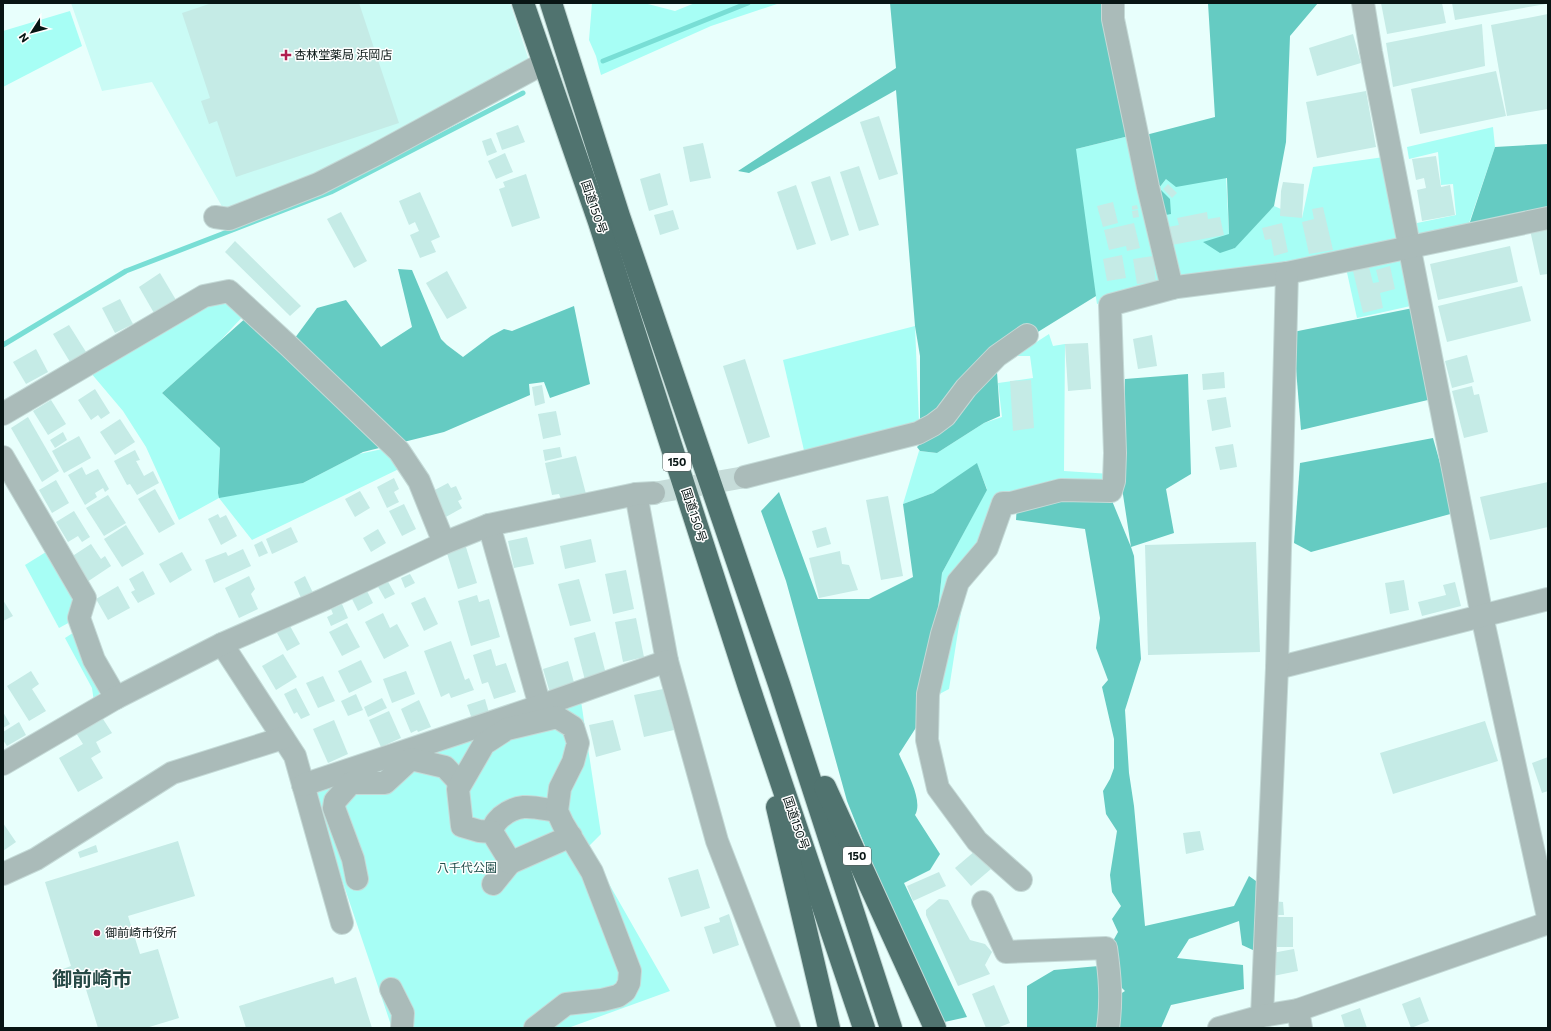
<svg xmlns="http://www.w3.org/2000/svg" width="1551" height="1031" font-family="Commissioner,'Noto Sans JP',sans-serif">
	<rect width="100%" height="100%" fill="#e8fffc"/>
	<path fill="#cafbf5" d="M71 3H510L532 70 229 219 152 82 102 91Z"/>
	<g fill="#a7fef5">
		<path d="M592 3H644L675 11 695 3H780L711 26 601 75 596 56 589 40Z"/>
		<path d="M70 11 82 46 3 87V31Z"/>
		<path d="M1493 127 1495 147 1468 226 1418 234 1417 223 1456 215 1453 184 1441 185 1438 152 1409 159 1407 147Z"/>
		<path d="M1133 135 1159 188 1166 179 1226 176 1229 234 1233 249 1274 206 1302 218 1313 167 1384 157 1396 238 1293 266 1171 285 1097 304 1072 150Z"/>
		<path d="M1402 258 1415 305 1357 318 1346 268Z"/>
		<path d="M226 294 247 312 218 343 162 393 220 448 218 493 303 483 359 454 387 448 403 467 252 540 219 498 179 520 146 447 123 411 85 366Z"/>
		<path d="M915 326 919 422 806 459 783 360Z"/>
		<path d="M1049 334 1053 346 1065 344 1064 471 1111 474 1112 493 1006 506 964 593 949 689 928 700 942 573 987 489 977 464 933 493 903 504 919 451 937 453 984 423 1002 417 998 383 1033 378 1030 356H1015Z"/>
		<path d="M46 552 66 584 73 601 72 621 59 628 25 565Z"/>
		<path d="M76 631 102 689 94 702 92 688 65 638Z"/>
		<path d="M581 701 601 834 588 847 670 991 568 1028H392L311 788Z"/>
	</g>
	<g fill="#65cbc2">
		<path d="M890 3H1117L1133 135 1076 149 1096 296 960 380 933 418 920 420V356L915 326 896 90 749 173 738 171 896 68Z"/>
		<path d="M1208 3H1318L1290 36 1286 142 1274 206 1235 248 1220 253 1203 242 1229 234 1227 178 1176 187 1166 179 1159 188 1170 199 1171 214 1155 217 1138 137 1215 117Z"/>
		<path d="M1548 144V211L1468 228 1495 147Z"/>
		<path d="M398 269 412 270 441 339 447 345 463 357 491 336 504 329 512 331 574 306 590 384 550 398 544 382 529 384 530 395 444 432 363 452 303 483 219 498 218 493 220 448 162 393 248 316 289 346 317 308 346 300 381 347 412 327Z"/>
		<path d="M1413 308 1432 399 1301 430 1293 332Z"/>
		<path d="M997 372 1000 416 984 423 937 453 920 451 917 447 921 443Z"/>
		<path d="M1188 374 1191 474 1166 489 1174 533 1131 547 1134 556 1141 659 1125 710 1129 773 1134 806 1145 926 1234 906 1249 876 1256 881 1255 951 1242 945 1239 921 1189 939 1177 958 1243 965 1244 989 1171 1005 1161 1028H1115L1117 996 1125 991 1118 984 1113 941 1118 932 1112 919 1121 906 1112 892 1110 875 1117 831 1106 814 1103 791 1110 779 1114 768V739L1102 687 1108 680 1096 648 1100 618 1085 529 1016 520 1017 504 1108 491 1131 547 1122 488 1125 379Z"/>
		<path d="M1433 438 1454 513 1311 552 1294 543 1300 463Z"/>
		<path d="M977 463 987 490 942 573 928 700 917 726 899 754C905 769 924 800 915 815L940 854 930 870 904 883 967 1017 940 1023 883 891 847 801 786 581 761 511 779 492 818 599H869L913 577 903 504 933 493Z"/>
		<path d="M1110 965 1098 1028H1027V986L1054 970Z"/>
	</g>
	<g fill="none" stroke-linecap="round" stroke-linejoin="round">
		<g stroke="#78ded5" stroke-width="5">
			<path d="M603 61 748 3"/>
			<path d="M3 345 126 271 331 192 523 93"/>
		</g>
	</g>
	<g fill="#c5ebe6">
		<path d="M212 3H359L399 123 236 177 217 121 209 124 201 101 210 98 182 13Z"/>
		<path d="M1381 3H1442L1446 23 1387 34Z"/>
		<path d="M1452 3H1546V4L1455 20Z"/>
		<path d="M1548 14V109L1507 116 1491 25Z"/>
		<path d="M1482 24 1485 66 1393 87 1386 43Z"/>
		<path d="M1353 34 1361 63 1317 76 1309 48Z"/>
		<path d="M1496 71 1506 116 1420 134 1411 89Z"/>
		<path d="M1366 91 1376 147 1317 158 1306 102Z"/>
		<path d="M879 116 898 174 879 180 860 122Z"/>
		<path d="M518 125 525 142 502 150 496 133Z"/>
		<path d="M491 138 497 152 487 156 482 141Z"/>
		<path d="M703 143 711 178 690 182 683 147Z"/>
		<path d="M505 153 513 172 496 179 488 161Z"/>
		<path d="M1436 156 1441 187 1450 185 1455 215 1422 221 1417 190 1426 188 1424 178 1416 180 1412 159Z"/>
		<path d="M859 166 879 225 859 231 840 172Z"/>
		<path d="M660 173 668 205 649 211 640 179Z"/>
		<path d="M526 174 540 218 512 227 499 189 505 187 503 182Z"/>
		<path d="M830 176 849 235 831 241 811 182Z"/>
		<path d="M1283 182 1304 184 1302 218 1280 216 1281 191Z"/>
		<path d="M1168 184 1177 193 1172 198 1163 189Z"/>
		<path d="M796 185 816 244 797 250 777 192Z"/>
		<path d="M420 192 440 237 431 241 436 252 420 258 410 235 419 231 415 222 409 225 399 201Z"/>
		<path d="M1113 202 1118 223 1103 227 1097 206Z"/>
		<path d="M1137 205 1138 209 1132 210V206Z"/>
		<path d="M1323 207 1333 250 1309 254 1302 222 1314 219 1312 209Z"/>
		<path d="M673 210 679 229 660 235 654 215Z"/>
		<path d="M1138 210 1139 217 1133 218 1132 211Z"/>
		<path d="M341 212 367 261 354 268 327 219Z"/>
		<path d="M1207 212 1208 219 1220 217 1224 235 1172 245 1168 227 1179 225 1177 218Z"/>
		<path d="M1134 223 1140 248 1127 251 1126 246 1109 250 1104 230Z"/>
		<path d="M1282 223 1288 252 1274 256 1271 239 1265 240 1262 228Z"/>
		<path d="M1548 226V274L1540 275 1530 230Z"/>
		<path d="M235 241 301 306 290 316 225 252Z"/>
		<path d="M1510 246 1518 282 1438 300 1430 264Z"/>
		<path d="M1122 255 1126 278 1107 281 1103 259Z"/>
		<path d="M1153 256 1156 282 1137 284 1133 259Z"/>
		<path d="M1390 266 1395 289 1380 293 1383 308 1363 313 1353 271 1369 267 1373 283 1379 282 1376 270Z"/>
		<path d="M447 271 467 308 447 319 426 283Z"/>
		<path d="M160 273 176 300 154 313 139 287Z"/>
		<path d="M1522 286 1531 321 1447 342 1438 306Z"/>
		<path d="M120 299 133 324 115 333 102 308Z"/>
		<path d="M69 325 86 352 70 362 53 334Z"/>
		<path d="M1152 335 1157 366 1138 369 1133 339Z"/>
		<path d="M1088 343 1091 389 1068 391 1065 344Z"/>
		<path d="M36 349 48 372 26 384 13 362Z"/>
		<path d="M1467 355 1474 382 1452 388 1445 361Z"/>
		<path d="M745 359 770 437 748 444 723 366Z"/>
		<path d="M1224 372 1225 388 1203 390 1202 374Z"/>
		<path d="M1031 380 1034 428 1013 431 1010 381Z"/>
		<path d="M542 385 545 403 535 406 532 387Z"/>
		<path d="M1472 386 1474 395 1479 394 1488 432 1464 438 1452 391Z"/>
		<path d="M95 389 110 413 101 419 98 415 91 420 78 400Z"/>
		<path d="M1226 397 1231 427 1212 431 1207 400Z"/>
		<path d="M51 400 66 424 48 435 33 411Z"/>
		<path d="M556 411 561 435 543 439 538 414Z"/>
		<path d="M28 417 59 471 42 482 11 428Z"/>
		<path d="M120 419 135 442 115 455 100 432Z"/>
		<path d="M63 432 67 440 55 448 50 440Z"/>
		<path d="M79 436 91 458 64 473 52 451Z"/>
		<path d="M1233 444 1237 467 1220 470 1215 447Z"/>
		<path d="M560 447 562 457 545 461 543 450Z"/>
		<path d="M135 450 140 460 136 461 144 476 153 471 159 483 137 495 130 484 127 485 114 461Z"/>
		<path d="M576 456 586 494 561 499 559 494 552 495 545 463Z"/>
		<path d="M82 467 86 475 98 469 109 489 105 492 103 488 95 493 97 497 85 505 68 475Z"/>
		<path d="M394 478 399 489 394 492 399 502 387 508 377 487Z"/>
		<path d="M56 480 69 503 52 513 39 490Z"/>
		<path d="M1548 482V527L1490 540 1480 497Z"/>
		<path d="M448 483 451 488 456 486 462 499 458 501 462 508 444 518 431 492Z"/>
		<path d="M155 489 175 524 159 533 138 499Z"/>
		<path d="M360 491 370 508 355 517 345 499Z"/>
		<path d="M108 495 126 523 104 536 86 508Z"/>
		<path d="M888 496 903 576 881 580 866 500Z"/>
		<path d="M404 504 416 529 402 536 389 511Z"/>
		<path d="M74 511 90 537 82 542 78 536 68 542 56 522Z"/>
		<path d="M218 514 220 518 226 515 237 536 221 545 208 519Z"/>
		<path d="M126 525 144 554 122 567 104 539Z"/>
		<path d="M291 527 298 542 272 554 266 539Z"/>
		<path d="M826 527 831 544 817 548 812 531Z"/>
		<path d="M378 529 386 543 371 552 363 538Z"/>
		<path d="M527 537 534 564 514 568 508 541Z"/>
		<path d="M591 539 596 562 565 569 560 546Z"/>
		<path d="M262 541 268 553 259 557 254 545Z"/>
		<path d="M1256 542 1260 652 1148 655 1145 545Z"/>
		<path d="M91 544 101 559 105 556 111 566 87 582 71 557Z"/>
		<path d="M465 544 477 583 458 589 446 550Z"/>
		<path d="M243 549 251 566 214 583 205 560 226 552 228 556Z"/>
		<path d="M840 551 842 564 849 565 858 590 819 598 809 558Z"/>
		<path d="M182 552 192 570 170 583 159 564Z"/>
		<path d="M626 570 634 609 613 614 605 574Z"/>
		<path d="M143 571 155 594 138 603 131 592 135 590 129 579Z"/>
		<path d="M410 574 415 583 405 588 401 578Z"/>
		<path d="M249 576 255 589 251 594 258 609 239 618 225 588Z"/>
		<path d="M305 576 314 595 302 600 294 582Z"/>
		<path d="M579 579 591 621 570 626 558 584Z"/>
		<path d="M387 580 395 594 385 599 377 585Z"/>
		<path d="M1404 580 1409 610 1390 614 1385 583Z"/>
		<path d="M1455 582 1461 606 1422 616 1418 602 1446 595 1443 585Z"/>
		<path d="M118 586 130 608 108 620 96 599Z"/>
		<path d="M367 591 373 603 358 611 352 599Z"/>
		<path d="M477 595 479 602 489 599 500 637 471 646 458 601Z"/>
		<path d="M425 597 438 624 424 631 411 603Z"/>
		<path d="M3 600 13 616 3 621Z"/>
		<path d="M342 604 348 618 331 626 327 617 333 614 331 609Z"/>
		<path d="M383 613 390 628 397 624 409 646 384 659 365 622Z"/>
		<path d="M636 618 644 657 623 662 615 622Z"/>
		<path d="M347 623 360 647 342 656 329 632Z"/>
		<path d="M290 626 300 644 287 651 277 633Z"/>
		<path d="M595 632 606 674 585 680 574 638Z"/>
		<path d="M451 641 465 680 469 678 474 690 451 698 449 693 441 697 424 651Z"/>
		<path d="M491 649 496 666 506 663 516 692 494 699 488 682 482 684 473 655Z"/>
		<path d="M283 654 297 677 276 690 262 666Z"/>
		<path d="M361 660 372 682 349 693 338 671Z"/>
		<path d="M568 661 575 686 550 693 543 669Z"/>
		<path d="M31 671 39 684 32 689 46 711 29 721 7 686Z"/>
		<path d="M406 671 415 694 392 703 383 679Z"/>
		<path d="M323 676 335 701 318 708 306 683Z"/>
		<path d="M296 688 310 715 301 719 297 712 294 714 284 694Z"/>
		<path d="M663 689 674 730 644 737 634 695Z"/>
		<path d="M356 694 363 710 348 716 341 701Z"/>
		<path d="M382 698 387 708 368 717 364 707Z"/>
		<path d="M485 699 489 713 472 719 467 705Z"/>
		<path d="M419 700 431 727 418 732 417 730 411 733 401 709Z"/>
		<path d="M389 711 401 738 381 747 369 720Z"/>
		<path d="M3 712 10 724 3 728Z"/>
		<path d="M103 719 112 733 96 742 101 752 91 758 103 778 78 792 59 758 83 744 76 733Z"/>
		<path d="M334 720 348 754 328 763 313 729Z"/>
		<path d="M613 720 621 750 596 757 589 725Z"/>
		<path d="M1485 721 1498 761 1393 794 1380 753Z"/>
		<path d="M19 722 26 735 7 746 3 740V732Z"/>
		<path d="M1548 757V791L1542 793 1532 763Z"/>
		<path d="M3 823 16 842 3 851Z"/>
		<path d="M1200 831 1204 850 1186 854 1183 833Z"/>
		<path d="M178 841 195 896 128 916 140 954 158 949 179 1018 146 1028H98L84 983 69 988 63 969 71 966 45 882Z"/>
		<path d="M96 845 98 852 80 858 78 852Z"/>
		<path d="M975 851 991 869 971 886 955 868Z"/>
		<path d="M698 869 710 908 681 917 668 878Z"/>
		<path d="M939 872 946 886 913 901 907 886Z"/>
		<path d="M939 899 948 900 970 940 985 944 992 952 985 965 990 974 958 986 926 915V910Z"/>
		<path d="M1272 901 1283 902 1284 915H1273Z"/>
		<path d="M729 914 739 945 713 954 704 927 720 922 719 918Z"/>
		<path d="M1272 917H1293V947H1277V932H1272Z"/>
		<path d="M1294 949 1298 971 1273 976 1272 953Z"/>
		<path d="M333 977 335 984 356 977 372 1028H246L239 1006Z"/>
		<path d="M994 985 1010 1023 997 1028H986L972 994Z"/>
		<path d="M1420 997 1429 1021 1411 1028 1402 1004Z"/>
		<path d="M1360 1008 1367 1028H1345L1341 1015Z"/>
	</g>
	<g fill="none" stroke-linecap="round" stroke-linejoin="round">
		<path stroke="#c6dcd9" stroke-width="22" stroke-dasharray="22 11" stroke-linecap="butt" d="M654 493 745 477"/>
		<defs>
			<g id="minor">
				<path d="M1113 3V19L1148 187 1172 288"/>
				<path d="M1363 3 1371 52 1482 616 1548 917"/>
				<path d="M215 217 229 219 318 184 375 155 544 63"/>
				<path d="M3 414 204 296 229 291 289 346 399 451 419 481 444 543"/>
				<path d="M3 457 85 598 79 618 94 660 116 698"/>
				<path d="M745 477 918 433 933 425 945 416 966 388 997 356 1027 335"/>
				<path d="M636 494 667 661 717 841 789 1028"/>
				<path d="M489 525 540 706"/>
				<path d="M222 644 295 756 342 923"/>
				<path d="M1277 668 1548 599"/>
				<path d="M3 764 116 698 222 644 325 599 444 543 489 525 636 494 654 493"/>
				<path d="M303 785 540 706 667 661"/>
				<path d="M492 832C494 824 496 822 501 817 520 801 536 808 557 811"/>
				<path d="M3 874 36 859 172 773 283 738"/>
				<path d="M357 879 353 859 334 808 335 801 351 783H385L411 759 445 767 460 783"/>
				<path d="M1021 880 977 841 938 788 927 740 928 694 942 634 958 582 987 548 1003 503H1011L1061 490 1111 491 1114 481 1115 453 1110 305 1177 287 1287 273 1548 218"/>
				<path d="M493 884 510 863"/>
				<path d="M983 902 1006 952 1106 948C1110 976 1112 1000 1108 1028"/>
				<path d="M391 989 403 1013 402 1028"/>
				<path d="M1298 1010 1301 1028"/>
				<path d="M1262 1016 1277 668 1287 273"/>
				<path d="M535 1028 566 1004 602 1000 618 996 625 991 629 983 630 971 592 872 563 824 557 811 560 788 573 762 578 743 573 727 557 717 507 729 484 744 458 789 462 826 479 831 492 832 508 858 510 863 571 836"/>
				<path d="M1219 1028 1262 1016 1298 1010 1548 923"/>
			</g>
			<g id="highway">
				<path d="M523 3 599 222 749 687 864 1028"/>
				<path d="M551 3 619 216 779 684 891 1028"/>
				<path d="M825 787 935 1028"/>
				<path d="M777 807 829 1028"/>
			</g>
		</defs>
		<use href="#minor" stroke="#c4dad7" stroke-width="24"/>
		<use href="#highway" stroke="#c4dad7" stroke-width="24"/>
		<use href="#minor" stroke="#aabbb9" stroke-width="22"/>
		<use href="#highway" stroke="#50736f" stroke-width="22"/>
	</g>
	<g fill="#af1e4f" stroke="#fff" stroke-width="1.5">
		<path d="M284 49h4v4h4v4h-4v4h-4v-4h-4v-4h4z"/>
		<circle cx="97" cy="933" r="4"/>
	</g>
	<g text-anchor="middle" stroke-width="3" stroke-linejoin="round" paint-order="stroke">
		<g fill="#fff" stroke="#525b5a" stroke-width="1">
			<rect x="663" y="453" width="28" height="18" rx="3"/>
			<rect x="843" y="847" width="28" height="18" rx="3"/>
		</g>
		<g font-size="11" font-weight="bold" fill="#081514">
			<text x="677" y="466">150</text>
			<text x="857" y="860">150</text>
		</g>
		<g font-size="12" fill="#081514" stroke="#fff" text-anchor="start">
			<text x="294" y="59">杏林堂薬局 浜岡店</text>
			<text x="105" y="937">御前崎市役所</text>
		</g>
		<g font-size="12" fill="#081514" stroke="#fff">
			<text transform="translate(594 207) rotate(71)" y="4">国道150号</text>
			<text transform="translate(694 515) rotate(72)" y="4">国道150号</text>
			<text transform="translate(796 823) rotate(71)" y="4">国道150号</text>
		</g>
		<g font-size="12" fill="#204e4a" stroke="#fff">
			<text x="467" y="872">八千代公園</text>
		</g>
		<g font-size="20" font-weight="bold" fill="#274946" stroke="#fff">
			<text x="92" y="986">御前崎市</text>
		</g>
	</g>
	<rect width="1551" height="1031" fill="none" stroke="#081514" stroke-width="8"/>
	<g transform="translate(32 32) rotate(234)" stroke="#ffffff" stroke-width="3" paint-order="stroke">
	<path d="M0-3L7 15L0 10L-7 15Z" fill="#081514"/>
	<text y="-6" font-size="11" font-weight="bold" text-anchor="middle" fill="#081514">N</text>
	</g>
</svg>
